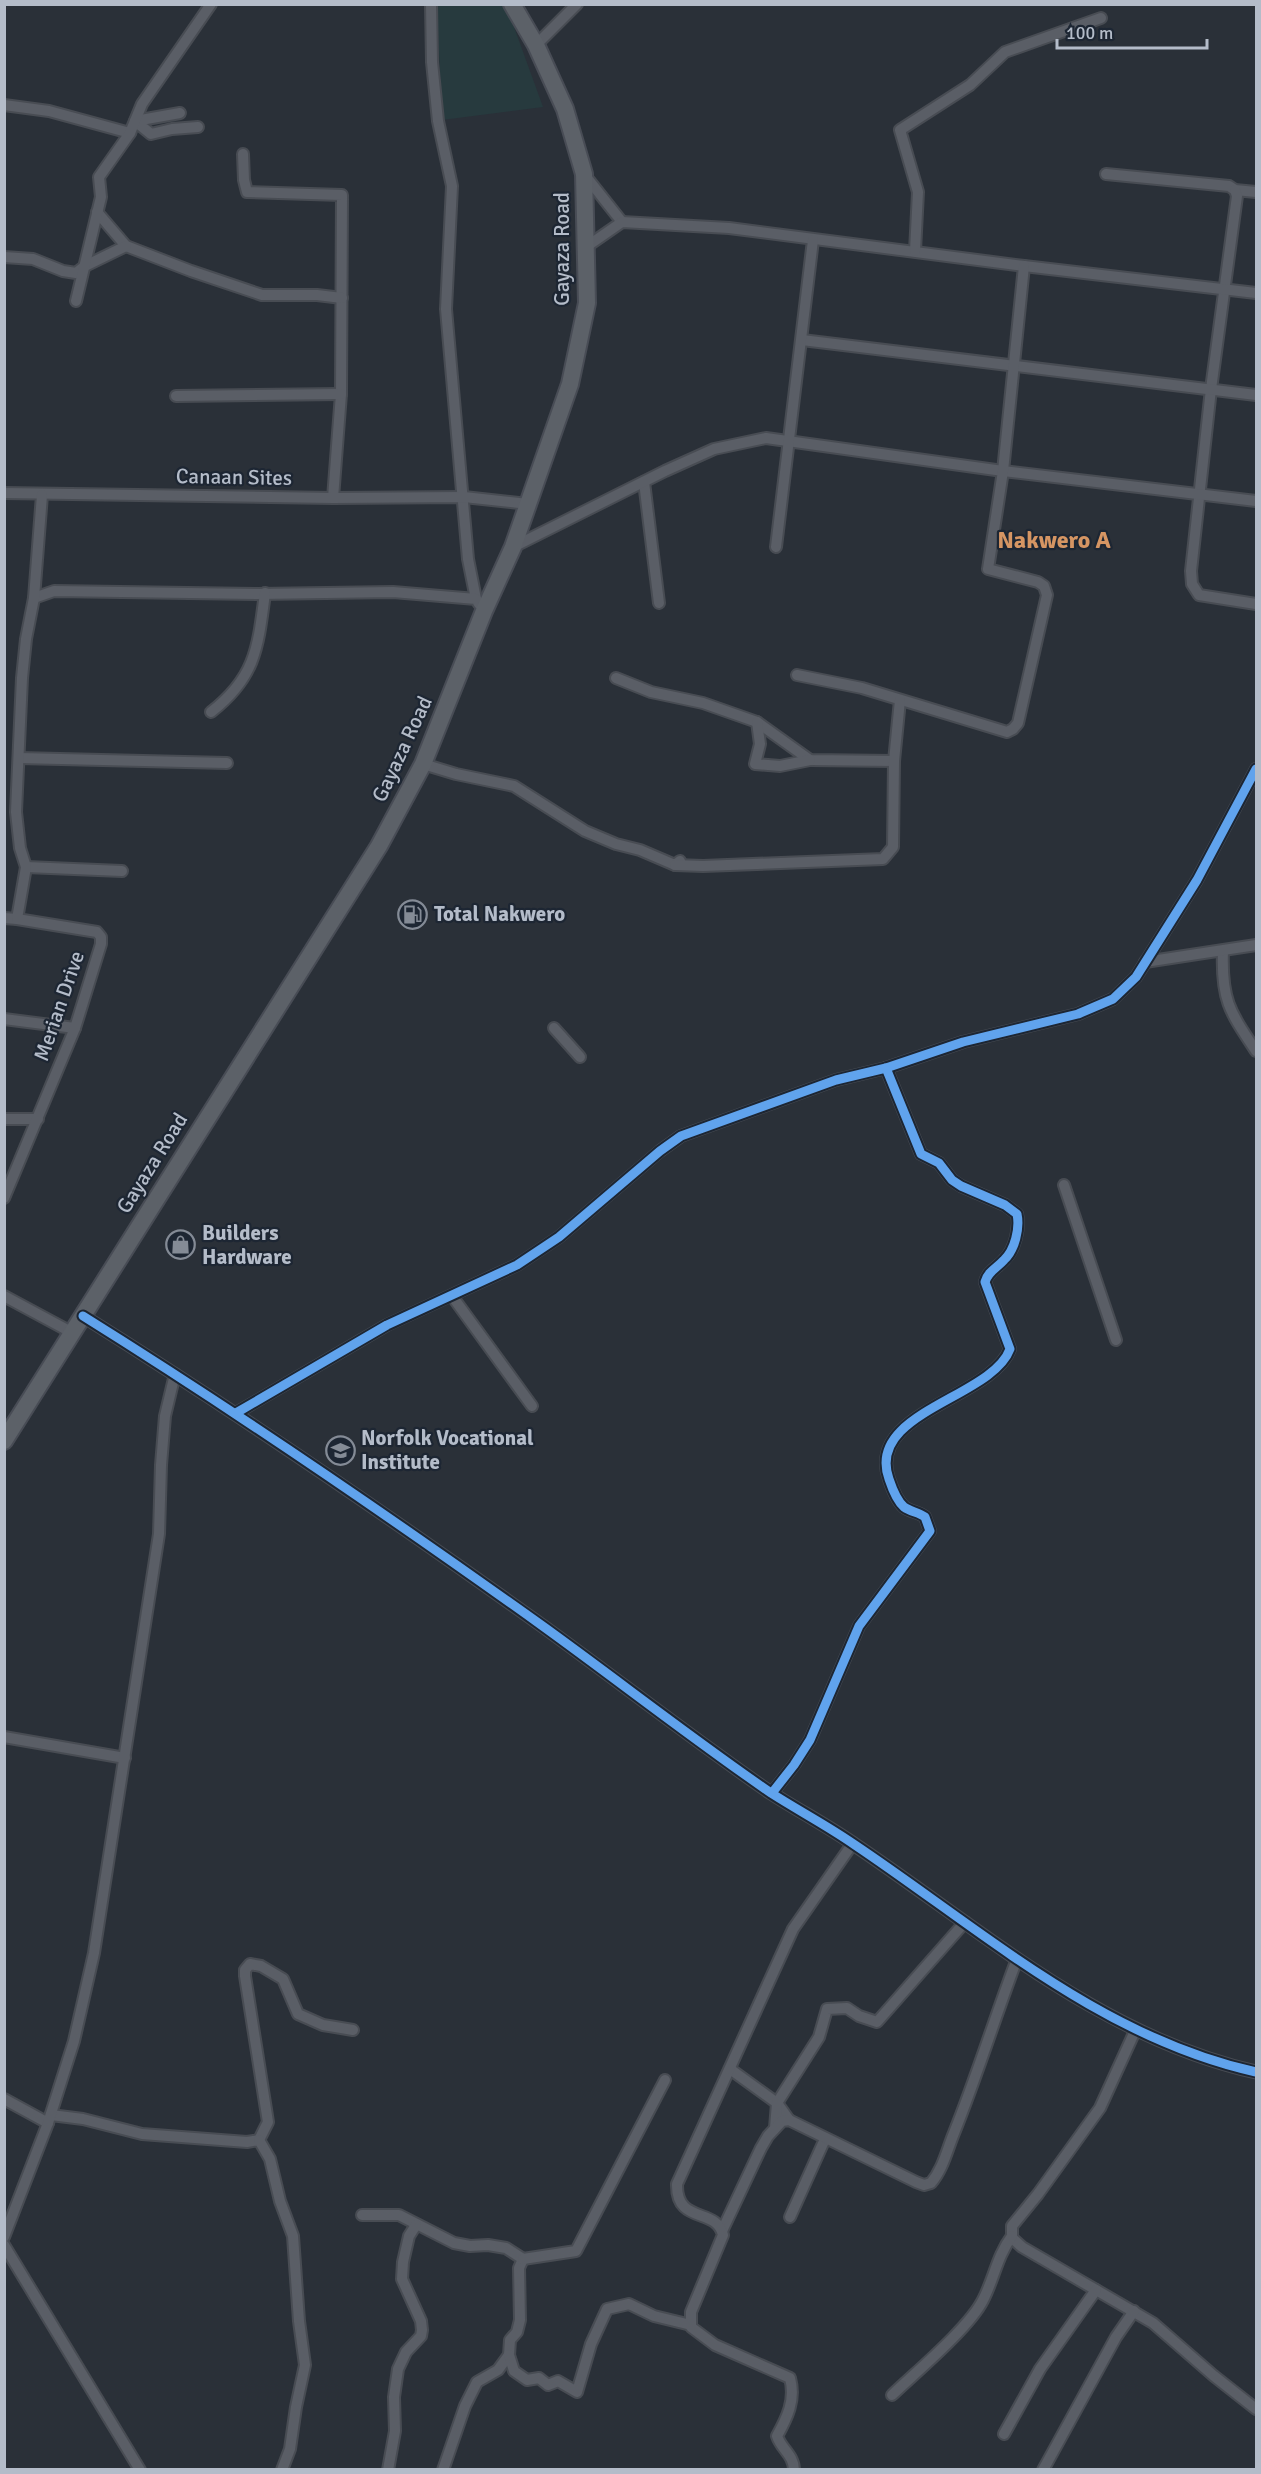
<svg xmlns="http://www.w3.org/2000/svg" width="1261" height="2474" font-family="Signika,sans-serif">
	<rect width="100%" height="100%" fill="#2a3038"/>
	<path fill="#273a3e" d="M437 5H506L543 107 442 120Z"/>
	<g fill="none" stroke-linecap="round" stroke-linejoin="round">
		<defs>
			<g id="minor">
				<path d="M431 4 432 62 438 121 452 186 446 309 468 559 476 599"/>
				<path d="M536 45 577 4"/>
				<path d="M4 105 49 111 130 133"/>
				<path d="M180 113 135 121 151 134 172 129 198 127"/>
				<path d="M243 154 244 180 247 192 342 195 341 394 333 498"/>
				<path d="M584 174 622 222"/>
				<path d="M1106 174 1229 186 1235 190 1256 192"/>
				<path d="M1235 190 1237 196 1211 389 1191 571 1192 584 1199 595 1256 604"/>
				<path d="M97 212 126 246 191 271 262 295H317L342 298"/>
				<path d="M586 247 622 222 729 228 1024 266 1256 293"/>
				<path d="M915 251 918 192 900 130 970 85 1005 52 1101 18"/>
				<path d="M4 257 33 259 63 271 76 273 85 266 126 246"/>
				<path d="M76 301 101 197 99 177 130 133 142 104 211 4"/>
				<path d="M802 340 1256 395"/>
				<path d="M176 396 341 394"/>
				<path d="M644 482 659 603"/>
				<path d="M4 493 333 498 464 497 528 504"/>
				<path d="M513 547 665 471 714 449 766 438 1003 471 1256 501"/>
				<path d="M776 547 813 240"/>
				<path d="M34 598 54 591 258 594 393 592 476 599 479 604"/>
				<path d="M797 675 862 688 1007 732 1013 729 1018 723 1047 595 1044 586 1038 582 988 569 1003 471 1024 266"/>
				<path d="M616 678 651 692 703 703 757 722 810 760 894 761"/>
				<path d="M211 712C256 677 258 647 265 593"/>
				<path d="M757 722 760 744 755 764 780 766 810 760"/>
				<path d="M19 758 227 763"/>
				<path d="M423 764 456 774 514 786 585 831 616 844 640 850 675 865 680 861"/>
				<path d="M675 865 703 866 883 859 893 847 894 761 900 700"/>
				<path d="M26 867 122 871"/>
				<path d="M4 918 17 919"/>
				<path d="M1223 951C1221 1000 1230 1012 1256 1051"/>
				<path d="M1145 962 1256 945"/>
				<path d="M4 1019 75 1028"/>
				<path d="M554 1028 580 1057"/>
				<path d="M4 1119H38"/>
				<path d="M1064 1185 1116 1340"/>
				<path d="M4 1198 75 1028 101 944V937L97 932 17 919 26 867 20 848 16 812 22 678 26 639 34 598 42 495"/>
				<path d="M4 1296 71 1332"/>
				<path d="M452 1296 532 1406"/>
				<path d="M236 1413 387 1325 517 1265 559 1237 660 1151 681 1136 836 1080 886 1068 963 1042 1078 1014 1113 999 1136 977 1197 880 1256 769"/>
				<path d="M4 1737 125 1758"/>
				<path d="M772 1793 794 1765 810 1740 859 1626 930 1531 925 1517C919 1512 911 1512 904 1507 897 1501 892 1488 889 1479 865 1412 992 1398 1010 1349L985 1282C988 1271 997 1268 1004 1260 1015 1250 1020 1228 1017 1214L1005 1205 961 1186 952 1180 939 1163 921 1154 886 1068"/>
				<path d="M1135 2031 1100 2108 1038 2194 1012 2226V2238L1022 2247 1153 2323 1214 2376 1256 2409"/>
				<path d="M730 2069 777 2103 789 2120"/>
				<path d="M4 2099 48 2123"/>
				<path d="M51 2115 83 2119 142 2134 247 2142 259 2140 268 2122 245 1976V1970L250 1964 261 1966 283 1979 298 2014 323 2025 353 2030"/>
				<path d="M775 2128 777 2103 819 2037 827 2009 847 2008 859 2016 877 2022 965 1922"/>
				<path d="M259 2140 270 2159 280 2201 293 2236 299 2321 305 2365 296 2407 290 2449 282 2470"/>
				<path d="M362 2215H399L454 2243 470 2246 488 2245 506 2248 523 2259 519 2268 520 2320 517 2332 510 2340 509 2355 498 2370 477 2382 465 2406 443 2470"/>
				<path d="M790 2217 825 2139"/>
				<path d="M722 2231 761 2148 768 2136 782 2121 789 2120 916 2182 924 2185 931 2183C943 2169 947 2150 954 2133 977 2076 995 2017 1017 1959"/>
				<path d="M4 2237 48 2123 74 2041 94 1953 159 1534 161 1465 165 1416 175 1374"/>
				<path d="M4 2245 140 2470"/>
				<path d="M523 2259 576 2251 665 2080"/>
				<path d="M509 2355 514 2371 527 2380 539 2378 548 2385 558 2381 577 2392 591 2344 607 2309 629 2304 654 2316 691 2325"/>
				<path d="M892 2395C916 2372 969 2328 983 2300 994 2279 997 2256 1012 2236"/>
				<path d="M1004 2434 1040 2369 1096 2290"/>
				<path d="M388 2470 395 2431 394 2397 398 2369 406 2352 421 2336 422 2330 421 2321 402 2279 403 2262 409 2236 416 2225"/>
				<path d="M794 2470C794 2455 781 2449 777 2436 787 2418 796 2400 790 2378L715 2345 691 2327V2312L723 2235C717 2207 676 2225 677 2184L793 1929 853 1843"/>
				<path d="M1043 2470 1116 2337 1134 2311"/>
			</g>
			<path id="tertiary" d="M83 1316C240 1414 393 1519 544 1627 620 1682 694 1740 771 1793 799 1811 828 1826 855 1845 983 1931 1102 2038 1256 2072"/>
			<path id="primary" d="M4 1441 379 846 423 764 484 611 513 547 570 384 587 303 584 174 565 109 536 45 512 4"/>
		</defs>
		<use href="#minor" stroke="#484c53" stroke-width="14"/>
		<use href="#tertiary" stroke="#484c53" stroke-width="15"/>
		<use href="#primary" stroke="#484c55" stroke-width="20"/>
		<use href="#minor" stroke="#5a5e66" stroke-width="10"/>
		<use href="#tertiary" stroke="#5a5e66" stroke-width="12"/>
		<use href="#primary" stroke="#5c6168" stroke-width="16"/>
		<defs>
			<g id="cycleway">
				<path d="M83 1316C240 1414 393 1519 544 1627 620 1682 694 1740 771 1793 799 1811 828 1826 855 1845 983 1931 1102 2038 1256 2072"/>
				<path d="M236 1413 387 1325 517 1265 559 1237 660 1151 681 1136 836 1080 886 1068 963 1042 1078 1014 1113 999 1136 977 1197 880 1256 769"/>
				<path d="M772 1793 794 1765 810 1740 859 1626 930 1531 925 1517C919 1512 911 1512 904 1507 897 1501 892 1488 889 1479 865 1412 992 1398 1010 1349L985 1282C988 1271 997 1268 1004 1260 1015 1250 1020 1228 1017 1214L1005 1205 961 1186 952 1180 939 1163 921 1154 886 1068"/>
			</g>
		</defs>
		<use href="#cycleway" stroke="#1d2633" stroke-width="13"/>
		<use href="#cycleway" stroke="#60a3ed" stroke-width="9"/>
	</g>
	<defs>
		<symbol id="fuel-ring" viewBox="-11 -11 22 22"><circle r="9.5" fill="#1d2633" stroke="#848b96" stroke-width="1.5"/><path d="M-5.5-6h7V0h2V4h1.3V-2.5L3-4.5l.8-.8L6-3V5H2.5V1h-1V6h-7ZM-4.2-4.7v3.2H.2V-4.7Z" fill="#848b96"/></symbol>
		<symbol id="shop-ring" viewBox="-11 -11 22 22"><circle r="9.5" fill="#1d2633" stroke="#848b96" stroke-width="1.5"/><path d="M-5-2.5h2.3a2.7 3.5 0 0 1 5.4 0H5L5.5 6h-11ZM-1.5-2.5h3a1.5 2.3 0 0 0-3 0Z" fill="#848b96"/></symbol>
		<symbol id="school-ring" viewBox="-11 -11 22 22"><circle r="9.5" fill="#1d2633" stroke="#848b96" stroke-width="1.5"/><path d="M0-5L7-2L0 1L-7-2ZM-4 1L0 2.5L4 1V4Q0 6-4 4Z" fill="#848b96"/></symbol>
	</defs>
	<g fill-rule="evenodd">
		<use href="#fuel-ring" x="396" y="898" width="33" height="33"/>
		<use href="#shop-ring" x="164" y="1228" width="33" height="33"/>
		<use href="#school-ring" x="324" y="1434" width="33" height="33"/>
	</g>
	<g text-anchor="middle" stroke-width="4.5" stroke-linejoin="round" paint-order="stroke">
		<g font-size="21" fill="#b4bcc9" stroke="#1d2633">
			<text transform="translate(562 249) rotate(-90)" y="7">Gayaza Road</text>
			<text transform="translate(234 477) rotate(1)" y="7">Canaan Sites</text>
			<text transform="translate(402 749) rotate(-65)" y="7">Gayaza Road</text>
			<text transform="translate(59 1006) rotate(-71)" y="7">Merian Drive</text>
			<text transform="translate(152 1163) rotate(-58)" y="7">Gayaza Road</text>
		</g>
		<g font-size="21" font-weight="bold" fill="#b4bcc9" stroke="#1d2633" text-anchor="start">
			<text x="434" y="921">Total Nakwero</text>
			<text x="202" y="1240">Builders<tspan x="202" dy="24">Hardware</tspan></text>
			<text x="361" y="1445">Norfolk Vocational<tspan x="361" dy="24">Institute</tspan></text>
		</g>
		<g font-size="24" font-weight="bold" fill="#d59563" stroke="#1d2633">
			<text x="1054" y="548">Nakwero A</text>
		</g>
	</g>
	<rect width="1261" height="2474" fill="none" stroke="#b4bcc9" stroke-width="12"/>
	<path d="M1057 39v9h150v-9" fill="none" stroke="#b4bcc9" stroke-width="3"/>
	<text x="1066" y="39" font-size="18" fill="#b4bcc9" stroke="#1d2633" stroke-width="4.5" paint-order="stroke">100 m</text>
</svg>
